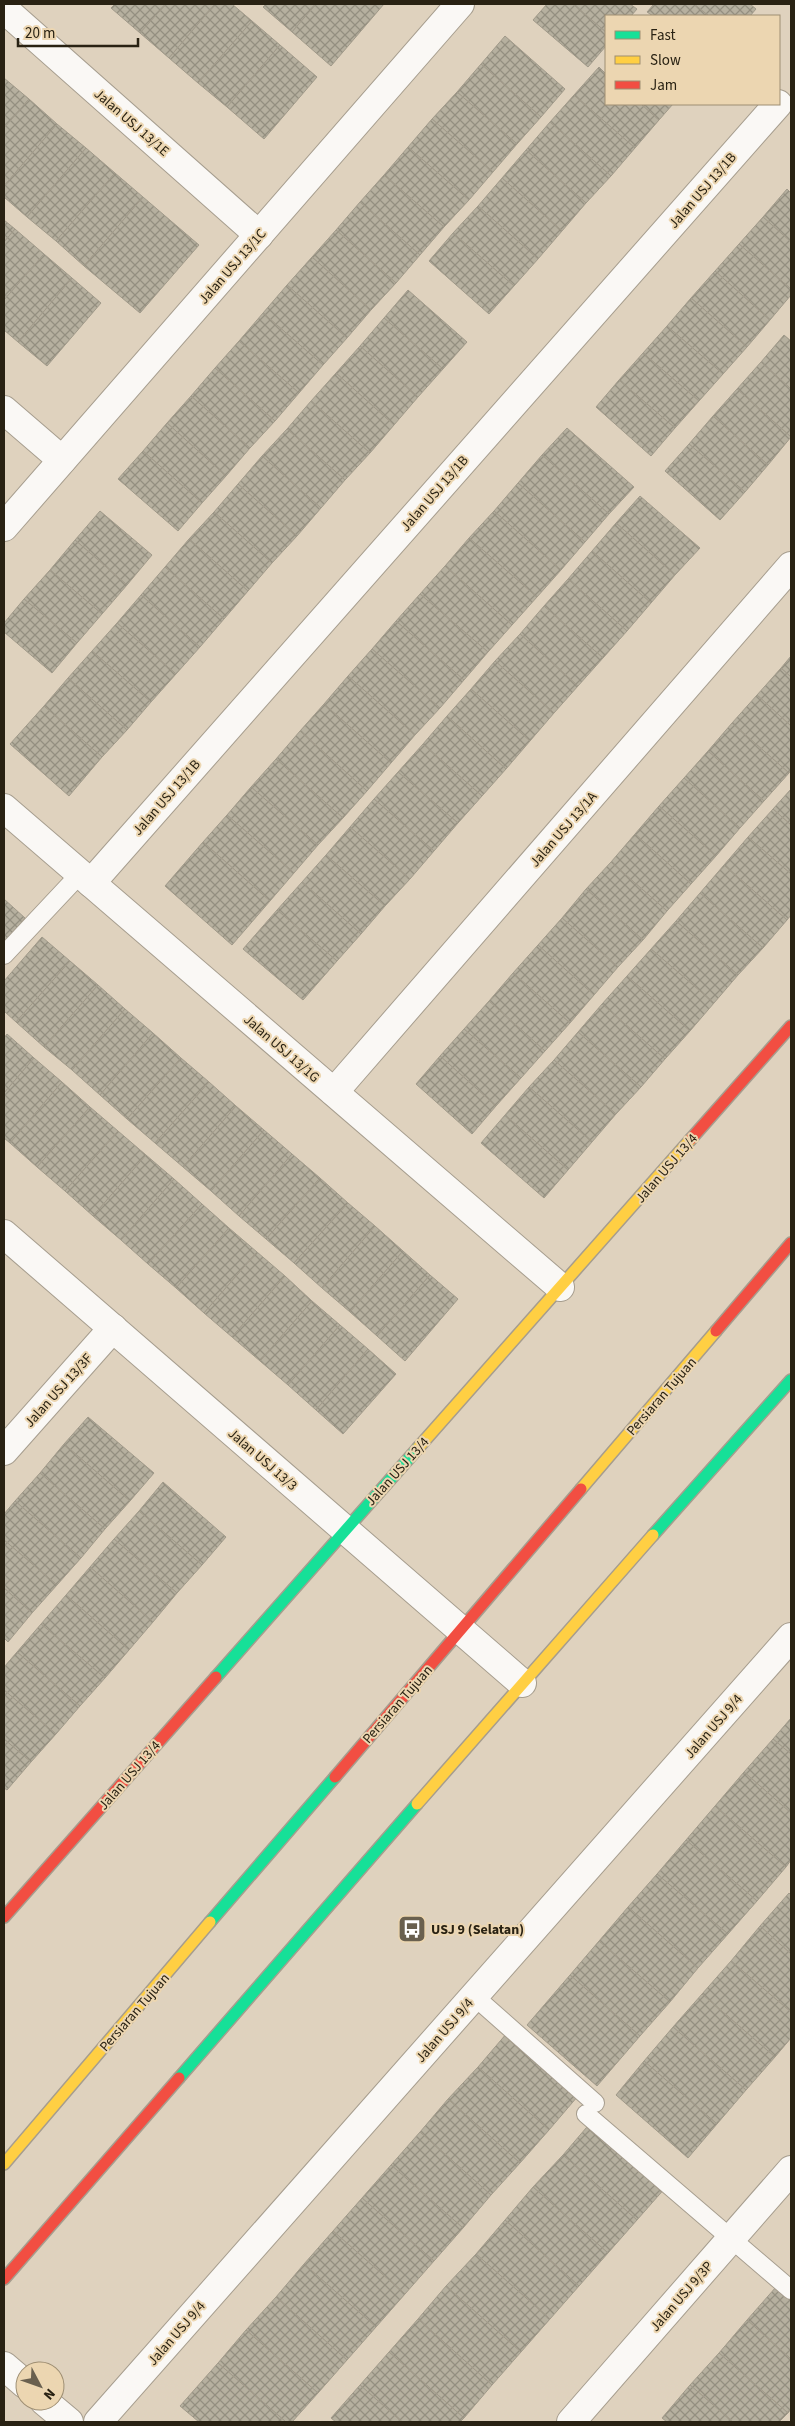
<svg xmlns="http://www.w3.org/2000/svg" width="795" height="2426" font-family="'Source Sans 3',sans-serif">
	<defs>
		<pattern id="building-cross-hatch" width="8" height="8" patternUnits="userSpaceOnUse" patternTransform="scale(1.25)"><rect width="8" height="8" fill="#b6b09f"/><path d="M0 0l8 8M0 8l8-8" fill="none" stroke="#948f80"/></pattern>
	</defs>
	<rect width="100%" height="100%" fill="#dfd2be"/>
	<g fill="url(#building-cross-hatch)" stroke="#a19a8a">
		<path d="M115 4H166L140 33 111 8Z"/>
		<path d="M166 4H215L169 58 140 33Z"/>
		<path d="M215 4H232L252 21 198 83 169 58Z"/>
		<path d="M266 4H316L292 32 263 7Z"/>
		<path d="M316 4H384L331 66 292 32Z"/>
		<path d="M547 4H573L606 32V46L588 67 533 20Z"/>
		<path d="M573 4H630L637 9 631 16H606V32Z"/>
		<path d="M654 4H694L709 16H653L647 12Z"/>
		<path d="M694 4H750L756 9 750 16H709Z"/>
		<path d="M252 21 280 45 227 107 198 83Z"/>
		<path d="M505 36 565 89 541 117 481 64Z"/>
		<path d="M280 45 317 77 264 139 227 107Z"/>
		<path d="M481 64 541 117 517 144 457 92Z"/>
		<path d="M599 67 606 74V104H641L659 120 635 148 574 95Z"/>
		<path d="M4 78 29 99 4 128Z"/>
		<path d="M457 92 517 144 493 172 432 119Z"/>
		<path d="M574 95 635 148 611 176 550 122Z"/>
		<path d="M29 99 57 124 4 186V128Z"/>
		<path d="M641 104H673L659 120Z"/>
		<path d="M432 119 493 172 469 200 408 147Z"/>
		<path d="M550 122 611 176 586 203 526 150Z"/>
		<path d="M57 124 86 148 27 217 4 197V186Z"/>
		<path d="M408 147 469 200 444 227 384 175Z"/>
		<path d="M86 148 115 173 56 241 27 217Z"/>
		<path d="M526 150 586 203 562 231 502 178Z"/>
		<path d="M115 173 143 197 84 266 56 241Z"/>
		<path d="M384 175 444 227 420 255 360 202Z"/>
		<path d="M502 178 562 231 538 259 478 206Z"/>
		<path d="M787 189 791 193V242L763 217Z"/>
		<path d="M143 197 199 245 140 313 84 266Z"/>
		<path d="M360 202 420 255 396 283 336 230Z"/>
		<path d="M478 206 538 259 514 286 453 233Z"/>
		<path d="M763 217 791 242V289L739 244Z"/>
		<path d="M4 220 15 229 4 242Z"/>
		<path d="M15 229 44 254 4 300V242Z"/>
		<path d="M336 230 396 283 371 310 312 257Z"/>
		<path d="M453 233 514 286 489 314 429 261Z"/>
		<path d="M739 244 791 289V295L770 320 715 271Z"/>
		<path d="M44 254 72 278 18 342 4 330V300Z"/>
		<path d="M312 257 371 310 347 338 287 285Z"/>
		<path d="M715 271 770 320 747 347 691 298Z"/>
		<path d="M72 278 101 303 47 366 18 342Z"/>
		<path d="M287 285 347 338 323 365 263 313Z"/>
		<path d="M408 290 467 342 443 369 384 318Z"/>
		<path d="M691 298 747 347 723 374 667 326Z"/>
		<path d="M263 313 323 365 299 393 239 341Z"/>
		<path d="M384 318 443 369 418 397 360 346Z"/>
		<path d="M667 326 723 374 699 401 643 353Z"/>
		<path d="M784 335 791 341V389L761 362Z"/>
		<path d="M239 341 299 393 275 421 215 368Z"/>
		<path d="M360 346 418 397 394 425 336 373Z"/>
		<path d="M643 353 699 401 675 428 619 380Z"/>
		<path d="M761 362 791 389V437L737 389Z"/>
		<path d="M215 368 275 421 250 448 191 396Z"/>
		<path d="M336 373 394 425 370 453 311 401Z"/>
		<path d="M619 380 675 428 651 456 596 407Z"/>
		<path d="M737 389 791 437 768 465 713 416Z"/>
		<path d="M191 396 250 448 226 476 167 423Z"/>
		<path d="M311 401 370 453 345 480 287 429Z"/>
		<path d="M713 416 768 465 745 492 689 444Z"/>
		<path d="M167 423 226 476 202 503 143 451Z"/>
		<path d="M567 428 634 487 609 514 542 455Z"/>
		<path d="M287 429 345 480 321 508 262 456Z"/>
		<path d="M689 444 745 492 720 520 665 471Z"/>
		<path d="M143 451 202 503 178 531 118 479Z"/>
		<path d="M542 455 609 514 585 542 518 483Z"/>
		<path d="M262 456 321 508 297 536 238 484Z"/>
		<path d="M518 483 585 542 561 570 494 511Z"/>
		<path d="M238 484 297 536 272 563 214 512Z"/>
		<path d="M640 496 700 548 675 575 616 523Z"/>
		<path d="M100 511 152 555 127 585 75 540Z"/>
		<path d="M494 511 561 570 537 597 469 538Z"/>
		<path d="M214 512 272 563 248 591 189 539Z"/>
		<path d="M616 523 675 575 651 603 592 551Z"/>
		<path d="M469 538 537 597 512 625 445 566Z"/>
		<path d="M189 539 248 591 224 619 165 567Z"/>
		<path d="M75 540 127 585 102 614 50 570Z"/>
		<path d="M592 551 651 603 627 631 568 579Z"/>
		<path d="M445 566 512 625 488 652 420 594Z"/>
		<path d="M165 567 224 619 200 647 141 595Z"/>
		<path d="M50 570 102 614 77 643 24 599Z"/>
		<path d="M568 579 627 631 603 658 544 606Z"/>
		<path d="M420 594 488 652 464 680 396 621Z"/>
		<path d="M141 595 200 647 176 674 117 623Z"/>
		<path d="M24 599 77 643 52 673 4 632V623Z"/>
		<path d="M544 606 603 658 578 686 520 634Z"/>
		<path d="M396 621 464 680 440 708 372 649Z"/>
		<path d="M117 623 176 674 151 702 92 651Z"/>
		<path d="M520 634 578 686 554 713 495 661Z"/>
		<path d="M372 649 440 708 415 735 348 676Z"/>
		<path d="M92 651 151 702 127 730 68 678Z"/>
		<path d="M791 656V677L781 668Z"/>
		<path d="M495 661 554 713 530 741 471 689Z"/>
		<path d="M781 668 791 677V726L757 695Z"/>
		<path d="M348 676 415 735 391 763 324 704Z"/>
		<path d="M68 678 127 730 102 757 44 706Z"/>
		<path d="M471 689 530 741 506 769 447 716Z"/>
		<path d="M757 695 791 726V770L789 773 732 723Z"/>
		<path d="M324 704 391 763 367 791 300 731Z"/>
		<path d="M44 706 102 757 69 796 10 744Z"/>
		<path d="M447 716 506 769 482 796 423 744Z"/>
		<path d="M732 723 789 773 764 801 708 751Z"/>
		<path d="M300 731 367 791 343 818 276 759Z"/>
		<path d="M423 744 482 796 458 823 398 772Z"/>
		<path d="M708 751 764 801 740 828 684 778Z"/>
		<path d="M276 759 343 818 318 845 251 787Z"/>
		<path d="M398 772 458 823 434 851 374 799Z"/>
		<path d="M684 778 740 828 716 856 659 806Z"/>
		<path d="M251 787 318 845 294 873 227 815Z"/>
		<path d="M791 789V825L773 809Z"/>
		<path d="M374 799 434 851 410 879 350 827Z"/>
		<path d="M659 806 716 856 691 884 635 834Z"/>
		<path d="M773 809 791 825V874L748 837Z"/>
		<path d="M227 815 294 873 270 901 203 842Z"/>
		<path d="M350 827 410 879 385 906 326 855Z"/>
		<path d="M635 834 691 884 667 911 611 862Z"/>
		<path d="M748 837 791 874V915L787 920 724 865Z"/>
		<path d="M203 842 270 901 232 945 165 886Z"/>
		<path d="M326 855 385 906 361 934 302 882Z"/>
		<path d="M611 862 667 911 643 940 586 889Z"/>
		<path d="M724 865 787 920 763 948 700 893Z"/>
		<path d="M302 882 361 934 337 961 277 910Z"/>
		<path d="M586 889 643 940 618 967 562 918Z"/>
		<path d="M700 893 763 948 738 975 676 921Z"/>
		<path d="M4 899 25 918 4 943Z"/>
		<path d="M277 910 337 961 303 1000 243 949Z"/>
		<path d="M562 918 618 967 594 995 538 945Z"/>
		<path d="M676 921 738 975 714 1003 651 949Z"/>
		<path d="M42 937 70 961 16 1022 4 1011V981Z"/>
		<path d="M538 945 594 995 570 1023 513 973Z"/>
		<path d="M651 949 714 1003 690 1031 627 976Z"/>
		<path d="M70 961 98 985 44 1047 16 1022Z"/>
		<path d="M513 973 570 1023 545 1051 489 1001Z"/>
		<path d="M627 976 690 1031 665 1059 602 1004Z"/>
		<path d="M98 985 125 1009 72 1070 44 1047Z"/>
		<path d="M489 1001 545 1051 521 1078 464 1029Z"/>
		<path d="M602 1004 665 1059 641 1087 578 1032Z"/>
		<path d="M125 1009 153 1033 100 1095 72 1070Z"/>
		<path d="M464 1029 521 1078 496 1106 440 1056Z"/>
		<path d="M578 1032 641 1087 616 1114 554 1060Z"/>
		<path d="M153 1033 181 1058 127 1119 100 1095Z"/>
		<path d="M7 1034 34 1058 4 1093V1038Z"/>
		<path d="M440 1056 496 1106 472 1134 416 1084Z"/>
		<path d="M34 1058 62 1082 10 1143 4 1138V1093Z"/>
		<path d="M181 1058 209 1082 155 1143 127 1119Z"/>
		<path d="M554 1060 616 1114 592 1142 529 1087Z"/>
		<path d="M62 1082 90 1107 37 1167 10 1143Z"/>
		<path d="M209 1082 236 1106 183 1167 155 1143Z"/>
		<path d="M529 1087 592 1142 568 1170 505 1115Z"/>
		<path d="M236 1106 264 1130 211 1191 183 1167Z"/>
		<path d="M90 1107 118 1131 65 1191 37 1167Z"/>
		<path d="M505 1115 568 1170 544 1198 481 1143Z"/>
		<path d="M264 1130 292 1154 239 1216 211 1191Z"/>
		<path d="M118 1131 146 1155 93 1216 65 1191Z"/>
		<path d="M292 1154 320 1178 266 1239 239 1216Z"/>
		<path d="M146 1155 174 1179 121 1240 93 1216Z"/>
		<path d="M320 1178 348 1203 294 1263 266 1239Z"/>
		<path d="M174 1179 202 1204 148 1264 121 1240Z"/>
		<path d="M348 1203 375 1226 322 1288 294 1263Z"/>
		<path d="M202 1204 229 1228 176 1288 148 1264Z"/>
		<path d="M375 1226 403 1251 350 1312 322 1288Z"/>
		<path d="M229 1228 257 1252 204 1313 176 1288Z"/>
		<path d="M403 1251 430 1275 377 1336 350 1312Z"/>
		<path d="M257 1252 285 1276 232 1337 204 1313Z"/>
		<path d="M430 1275 458 1299 405 1361 377 1336Z"/>
		<path d="M285 1276 312 1301 260 1361 232 1337Z"/>
		<path d="M312 1301 340 1325 288 1385 260 1361Z"/>
		<path d="M340 1325 368 1349 316 1410 288 1385Z"/>
		<path d="M368 1349 396 1374 343 1434 316 1410Z"/>
		<path d="M88 1417 154 1473 130 1501 64 1444Z"/>
		<path d="M64 1444 130 1501 105 1529 40 1473Z"/>
		<path d="M40 1473 105 1529 81 1558 15 1501Z"/>
		<path d="M163 1482 226 1537 202 1565 139 1511Z"/>
		<path d="M15 1501 81 1558 57 1585 4 1540V1514Z"/>
		<path d="M139 1511 202 1565 177 1593 114 1539Z"/>
		<path d="M114 1539 177 1593 153 1622 90 1567Z"/>
		<path d="M4 1540 57 1585 32 1613 4 1588Z"/>
		<path d="M90 1567 153 1622 129 1650 66 1595Z"/>
		<path d="M4 1588 32 1613 8 1642 4 1638Z"/>
		<path d="M66 1595 129 1650 105 1678 41 1624Z"/>
		<path d="M41 1624 105 1678 80 1706 17 1652Z"/>
		<path d="M17 1652 80 1706 56 1734 4 1690V1667Z"/>
		<path d="M4 1690 56 1734 31 1762 4 1739Z"/>
		<path d="M791 1718V1754L773 1739Z"/>
		<path d="M4 1739 31 1762 7 1790 4 1788Z"/>
		<path d="M773 1739 791 1754V1813L744 1772Z"/>
		<path d="M744 1772 791 1813V1860L786 1867 715 1806Z"/>
		<path d="M715 1806 786 1867 757 1901 686 1840Z"/>
		<path d="M686 1840 757 1901 728 1934 657 1874Z"/>
		<path d="M657 1874 728 1934 698 1968 628 1907Z"/>
		<path d="M789 1893 791 1895V1954L760 1926Z"/>
		<path d="M628 1907 698 1968 670 2002 599 1941Z"/>
		<path d="M760 1926 791 1954V2012L731 1961Z"/>
		<path d="M599 1941 670 2002 640 2036 570 1975Z"/>
		<path d="M731 1961 791 2012V2038L775 2057 702 1994Z"/>
		<path d="M570 1975 640 2036 597 2086 527 2025Z"/>
		<path d="M702 1994 775 2057 746 2090 673 2027Z"/>
		<path d="M673 2027 746 2090 717 2124 644 2061Z"/>
		<path d="M507 2033 578 2096 549 2130 478 2067Z"/>
		<path d="M644 2061 717 2124 688 2158 616 2095Z"/>
		<path d="M478 2067 549 2130 520 2163 448 2099Z"/>
		<path d="M448 2099 520 2163 491 2195 420 2132Z"/>
		<path d="M592 2121 666 2187 637 2220 563 2155Z"/>
		<path d="M420 2132 491 2195 463 2228 391 2165Z"/>
		<path d="M563 2155 637 2220 608 2253 533 2187Z"/>
		<path d="M391 2165 463 2228 434 2261 362 2198Z"/>
		<path d="M533 2187 608 2253 579 2286 505 2220Z"/>
		<path d="M362 2198 434 2261 405 2294 333 2231Z"/>
		<path d="M505 2220 579 2286 550 2319 476 2254Z"/>
		<path d="M333 2231 405 2294 376 2327 304 2264Z"/>
		<path d="M476 2254 550 2319 521 2352 446 2286Z"/>
		<path d="M304 2264 376 2327 347 2360 276 2297Z"/>
		<path d="M446 2286 521 2352 492 2385 418 2319Z"/>
		<path d="M776 2287 791 2300V2359L747 2320Z"/>
		<path d="M276 2297 347 2360 318 2393 246 2330Z"/>
		<path d="M418 2319 492 2385 464 2418 389 2352Z"/>
		<path d="M747 2320 791 2359V2409L788 2413 719 2353Z"/>
		<path d="M246 2330 318 2393 292 2422H286L218 2363Z"/>
		<path d="M389 2352 464 2418 460 2422H402L360 2385Z"/>
		<path d="M719 2353 788 2413 779 2422H733L690 2385Z"/>
		<path d="M218 2363 286 2422H199L180 2406Z"/>
		<path d="M360 2385 402 2422H336L331 2418Z"/>
		<path d="M690 2385 733 2422H667L662 2418Z"/>
	</g>
	<g fill="none" stroke-linecap="round" stroke-linejoin="round">
		<defs>
			<g id="lane">
				<path d="M4 955 80 874"/>
				<path d="M474 1996 595 2103"/>
				<path d="M586 2114 791 2290"/>
			</g>
			<g id="street">
				<path d="M4 9 259 235"/>
				<path d="M4 410 62 460"/>
				<path d="M4 527 460 4"/>
				<path d="M4 808 560 1287"/>
				<path d="M91 883 778 104"/>
				<path d="M334 1092 791 566"/>
				<path d="M4 1234 522 1683"/>
				<path d="M4 1451 113 1328"/>
				<path d="M4 2366 25 2384"/>
				<path d="M44 2401 69 2422"/>
				<path d="M98 2422 791 1637"/>
				<path d="M571 2422 791 2170"/>
			</g>
			<g id="fast">
				<path d="M653 1535 791 1380"/>
				<path d="M216 1677 418 1448"/>
				<path d="M210 1922 335 1777"/>
				<path d="M179 2078 417 1804"/>
			</g>
			<g id="slow">
				<path d="M418 1448 691 1139"/>
				<path d="M581 1489 716 1331"/>
				<path d="M417 1804 653 1535"/>
				<path d="M4 2164 210 1922"/>
			</g>
			<g id="jam">
				<path d="M691 1139 791 1026"/>
				<path d="M716 1331 791 1243"/>
				<path d="M335 1777 581 1489"/>
				<path d="M4 1917 216 1677"/>
				<path d="M4 2279 179 2078"/>
			</g>
		</defs>
		<use href="#lane" stroke="#a69d8e" stroke-width="20"/>
		<use href="#street" stroke="#a69d8e" stroke-width="30"/>
		<use href="#fast" stroke="#a69d8e" stroke-width="14"/>
		<use href="#slow" stroke="#a69d8e" stroke-width="14"/>
		<use href="#jam" stroke="#a69d8e" stroke-width="14"/>
		<use href="#lane" stroke="#faf8f5" stroke-width="18"/>
		<use href="#street" stroke="#faf8f5" stroke-width="28"/>
		<use href="#fast" stroke="#16e098" stroke-width="11"/>
		<use href="#slow" stroke="#ffcf43" stroke-width="11"/>
		<use href="#jam" stroke="#f24e42" stroke-width="11"/>
	</g>
	<defs>
		<symbol id="bus-square" viewBox="-11 -11 22 22"><rect x="-9" y="-9" width="18" height="18" rx="4" fill="#69604f" stroke="#ecd6b1"/><path d="M-5-6H5V4H4V6H2V4H-2V6H-4V4H-5ZM-3.5-4V0h7V-4ZM-3.5 1.2v1.5H-2V1.2ZM2 1.2v1.5H3.5V1.2Z" fill="#fff"/></symbol>
	</defs>
	<g fill-rule="evenodd">
		<use href="#bus-square" x="396" y="1913" width="32" height="32"/>
	</g>
	<g text-anchor="middle" stroke-width="4" stroke-linejoin="round" paint-order="stroke">
		<g font-size="14" fill="#292213" stroke="#ecd6b1">
			<text transform="translate(132 122) rotate(41)" y="5">Jalan USJ 13/1E</text>
			<text transform="translate(702 190) rotate(-49)" y="5">Jalan USJ 13/1B</text>
			<text transform="translate(232 266) rotate(-49)" y="5">Jalan USJ 13/1C</text>
			<text transform="translate(434 493) rotate(-49)" y="5">Jalan USJ 13/1B</text>
			<text transform="translate(166 797) rotate(-49)" y="5">Jalan USJ 13/1B</text>
			<text transform="translate(563 829) rotate(-49)" y="5">Jalan USJ 13/1A</text>
			<text transform="translate(282 1048) rotate(41)" y="5">Jalan USJ 13/1G</text>
			<text transform="translate(666 1168) rotate(-49)" y="5">Jalan USJ 13/4</text>
			<text transform="translate(58 1390) rotate(-48)" y="5">Jalan USJ 13/3F</text>
			<text transform="translate(661 1396) rotate(-49)" y="5">Persiaran Tujuan</text>
			<text transform="translate(263 1459) rotate(41)" y="5">Jalan USJ 13/3</text>
			<text transform="translate(397 1471) rotate(-48)" y="5">Jalan USJ 13/4</text>
			<text transform="translate(397 1704) rotate(-49)" y="5">Persiaran Tujuan</text>
			<text transform="translate(713 1726) rotate(-49)" y="5">Jalan USJ 9/4</text>
			<text transform="translate(129 1775) rotate(-49)" y="5">Jalan USJ 13/4</text>
			<text transform="translate(134 2012) rotate(-49)" y="5">Persiaran Tujuan</text>
			<text transform="translate(444 2030) rotate(-49)" y="5">Jalan USJ 9/4</text>
			<text transform="translate(681 2296) rotate(-49)" y="5">Jalan USJ 9/3P</text>
			<text transform="translate(176 2333) rotate(-49)" y="5">Jalan USJ 9/4</text>
		</g>
		<g font-size="14" font-weight="bold" fill="#292213" stroke="#ecd6b1" text-anchor="start">
			<text x="431" y="1934">USJ 9 (Selatan)</text>
		</g>
	</g>
	<rect width="795" height="2426" fill="none" stroke="#292213" stroke-width="10"/>
	<rect x="605" y="15" width="175" height="90" fill="#ecd6b1" stroke="#9e8e72"/>
	<rect x="615" y="31" width="25" height="8" fill="#16e098" stroke="#9e8e72"/>
	<text x="650" y="40" font-size="15" fill="#292213">Fast</text>
	<rect x="615" y="56" width="25" height="8" fill="#ffcf43" stroke="#9e8e72"/>
	<text x="650" y="65" font-size="15" fill="#292213">Slow</text>
	<rect x="615" y="81" width="25" height="8" fill="#f24e42" stroke="#9e8e72"/>
	<text x="650" y="90" font-size="15" fill="#292213">Jam</text>
	<g transform="translate(40 2386) rotate(131)"><circle r="24" fill="#ecd6b1" stroke="#9e8e72"/>
	<path d="M0-4L9 19L0 12L-9 19Z" fill="#69604f"/>
	<text y="-8" font-size="14" font-weight="bold" text-anchor="middle" fill="#292213">N</text>
	</g>
	<path d="M18 38v8h120v-8" fill="none" stroke="#292213" stroke-width="2.5"/>
	<text x="25" y="38" font-size="15" fill="#292213" stroke="#ecd6b1" stroke-width="4" paint-order="stroke">20 m</text>
</svg>
